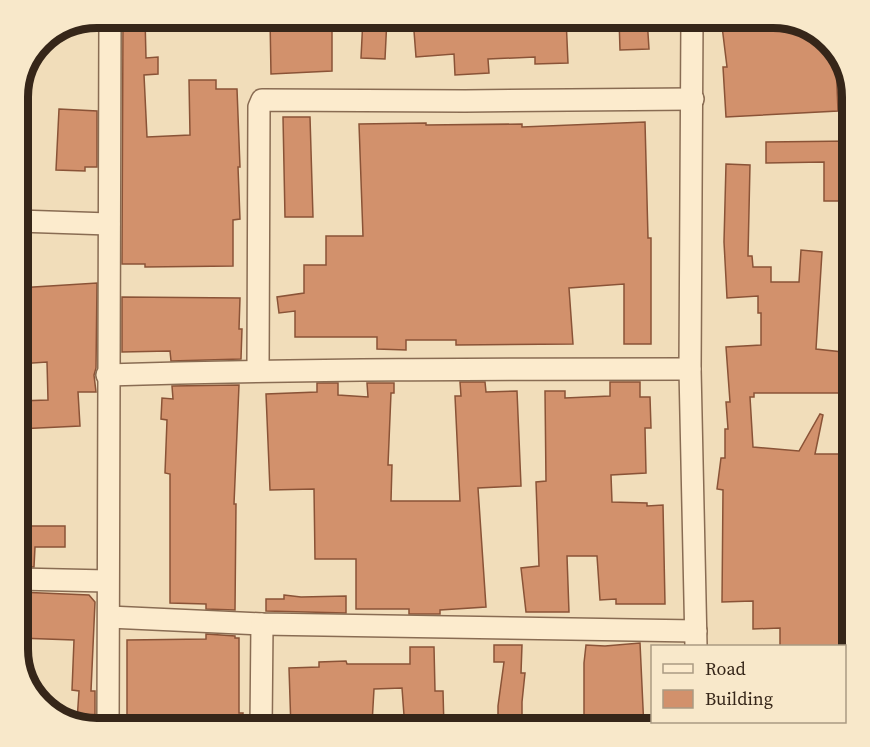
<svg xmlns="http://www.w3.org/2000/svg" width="870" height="747" font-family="'Source Serif 4',serif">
	<rect width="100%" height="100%" fill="#f1ddba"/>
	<g fill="#d2916c" stroke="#8a5337" stroke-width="1.5">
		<path d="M123 18H145L146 58 158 57V74L144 75 147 137 190 135 189 80H216V89H237L240 167H238L240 219 233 220V266L145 267V264H122Z"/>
		<path d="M270 18H332V71L271 74Z"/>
		<path d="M363 18H387L385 59 361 58Z"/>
		<path d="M413 18H566L568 63 535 64V57L488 59 489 73 455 75 454 54 416 57Z"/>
		<path d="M619 18H647L649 49 620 50Z"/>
		<path d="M721 18H773L825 38 836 61 838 111 726 117 723 67H727Z"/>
		<path d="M59 109 97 111V167H85V171L56 170Z"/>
		<path d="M283 117H310L313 217H285Z"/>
		<path d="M645 122 648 238H651V344H624V284L569 288 573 344 456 345V340H406V350L377 349V337H295V311L279 313 277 297 304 293V265H326V236H363L359 124 426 123V125L522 124V127Z"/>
		<path d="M852 141V201H824V162L766 163V142Z"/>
		<path d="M726 164 750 165 748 256H752L753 267H771V282H799L801 250 822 252 816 349 852 353V393H754V397H750L753 447 799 451 820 414 823 415 815 454H852V646H780V628L753 629V601L722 602 723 490 717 489 721 458H725V429H728L726 402H730L726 347 761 345V313H758V296L727 298 724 242Z"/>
		<path d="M97 283 96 368 94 375 96 392H78L80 426 18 429V401L48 400 47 362 18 364V288Z"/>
		<path d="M122 297 240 298 239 329H242L241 359 171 361 170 351 122 352Z"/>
		<path d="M460 382H485L486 392 517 391 521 486 478 488 486 607 440 610V614H409V609H356V559H315L314 489 270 490 266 394 317 392V383H338V395L368 397 367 383H394V393H391L388 465H392L391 501H460L455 396H461Z"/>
		<path d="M610 382H640V397H650L651 428H645L646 473 611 475 612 502 647 503V506L663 505 665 604H616V599L600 600 597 556H567L569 612H526L521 568 539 566 536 482 546 481 545 391H565V398L610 396Z"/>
		<path d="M239 385 234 504H236L235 610 206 609V604L170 603V474L165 473 167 420 161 419 162 398 173 399 172 386Z"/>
		<path d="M18 526H65V547H35L34 567 18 566Z"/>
		<path d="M18 592 89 595 95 602 91 691H95V728L77 721 79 691 72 690 74 640 18 638Z"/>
		<path d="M284 595 301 597 346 596V613L266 611V599H284Z"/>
		<path d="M206 634 235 636V638H239V713H243L242 729H127V640L206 639Z"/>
		<path d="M640 643 644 729H584V663L586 645 605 646Z"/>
		<path d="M494 645H522L521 673H525L522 702V729H498V706L504 662H494Z"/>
		<path d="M410 647H434L435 691H443L444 729H405L402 688 374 689 372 724 349 723 350 729H291L289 668 319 667V662L346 661 347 664H410Z"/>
	</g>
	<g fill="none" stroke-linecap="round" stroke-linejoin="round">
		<defs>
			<g id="minor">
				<path d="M692 18 690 369 696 646"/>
				<path d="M18 221 109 224"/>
				<path d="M258 371 259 107 262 100 465 101 693 99"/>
				<path d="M107 375C302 369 496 369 690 369"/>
				<path d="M18 579 107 581"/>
				<path d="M109 617 262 624 696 631"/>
				<path d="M108 729 110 18"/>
				<path d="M261 729 262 624"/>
				<path d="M695 729V722"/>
			</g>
		</defs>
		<use href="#minor" stroke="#896c53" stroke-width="24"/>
		<use href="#minor" stroke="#fcebcd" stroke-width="21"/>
	</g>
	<path d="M0 0H870V747H0ZM97 28H773A69 69 0 0 1 842 97V649A69 69 0 0 1 773 718H97A69 69 0 0 1 28 649V97A69 69 0 0 1 97 28Z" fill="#f8e8ca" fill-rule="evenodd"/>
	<path fill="none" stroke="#362619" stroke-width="8" d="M97 28H773A69 69 0 0 1 842 97V649A69 69 0 0 1 773 718H97A69 69 0 0 1 28 649V97A69 69 0 0 1 97 28Z"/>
	<rect x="651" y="645" width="195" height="78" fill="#f8e8ca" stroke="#aa9a83" stroke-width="1.5"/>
	<rect x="663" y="664" width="30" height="9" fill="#fcebcd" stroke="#aa9a83" stroke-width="1.5"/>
	<text x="705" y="675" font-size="18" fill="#362619">Road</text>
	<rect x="663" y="690" width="30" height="18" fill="#d2916c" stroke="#aa9a83" stroke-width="1.5"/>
	<text x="705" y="705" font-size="18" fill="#362619">Building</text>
</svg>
